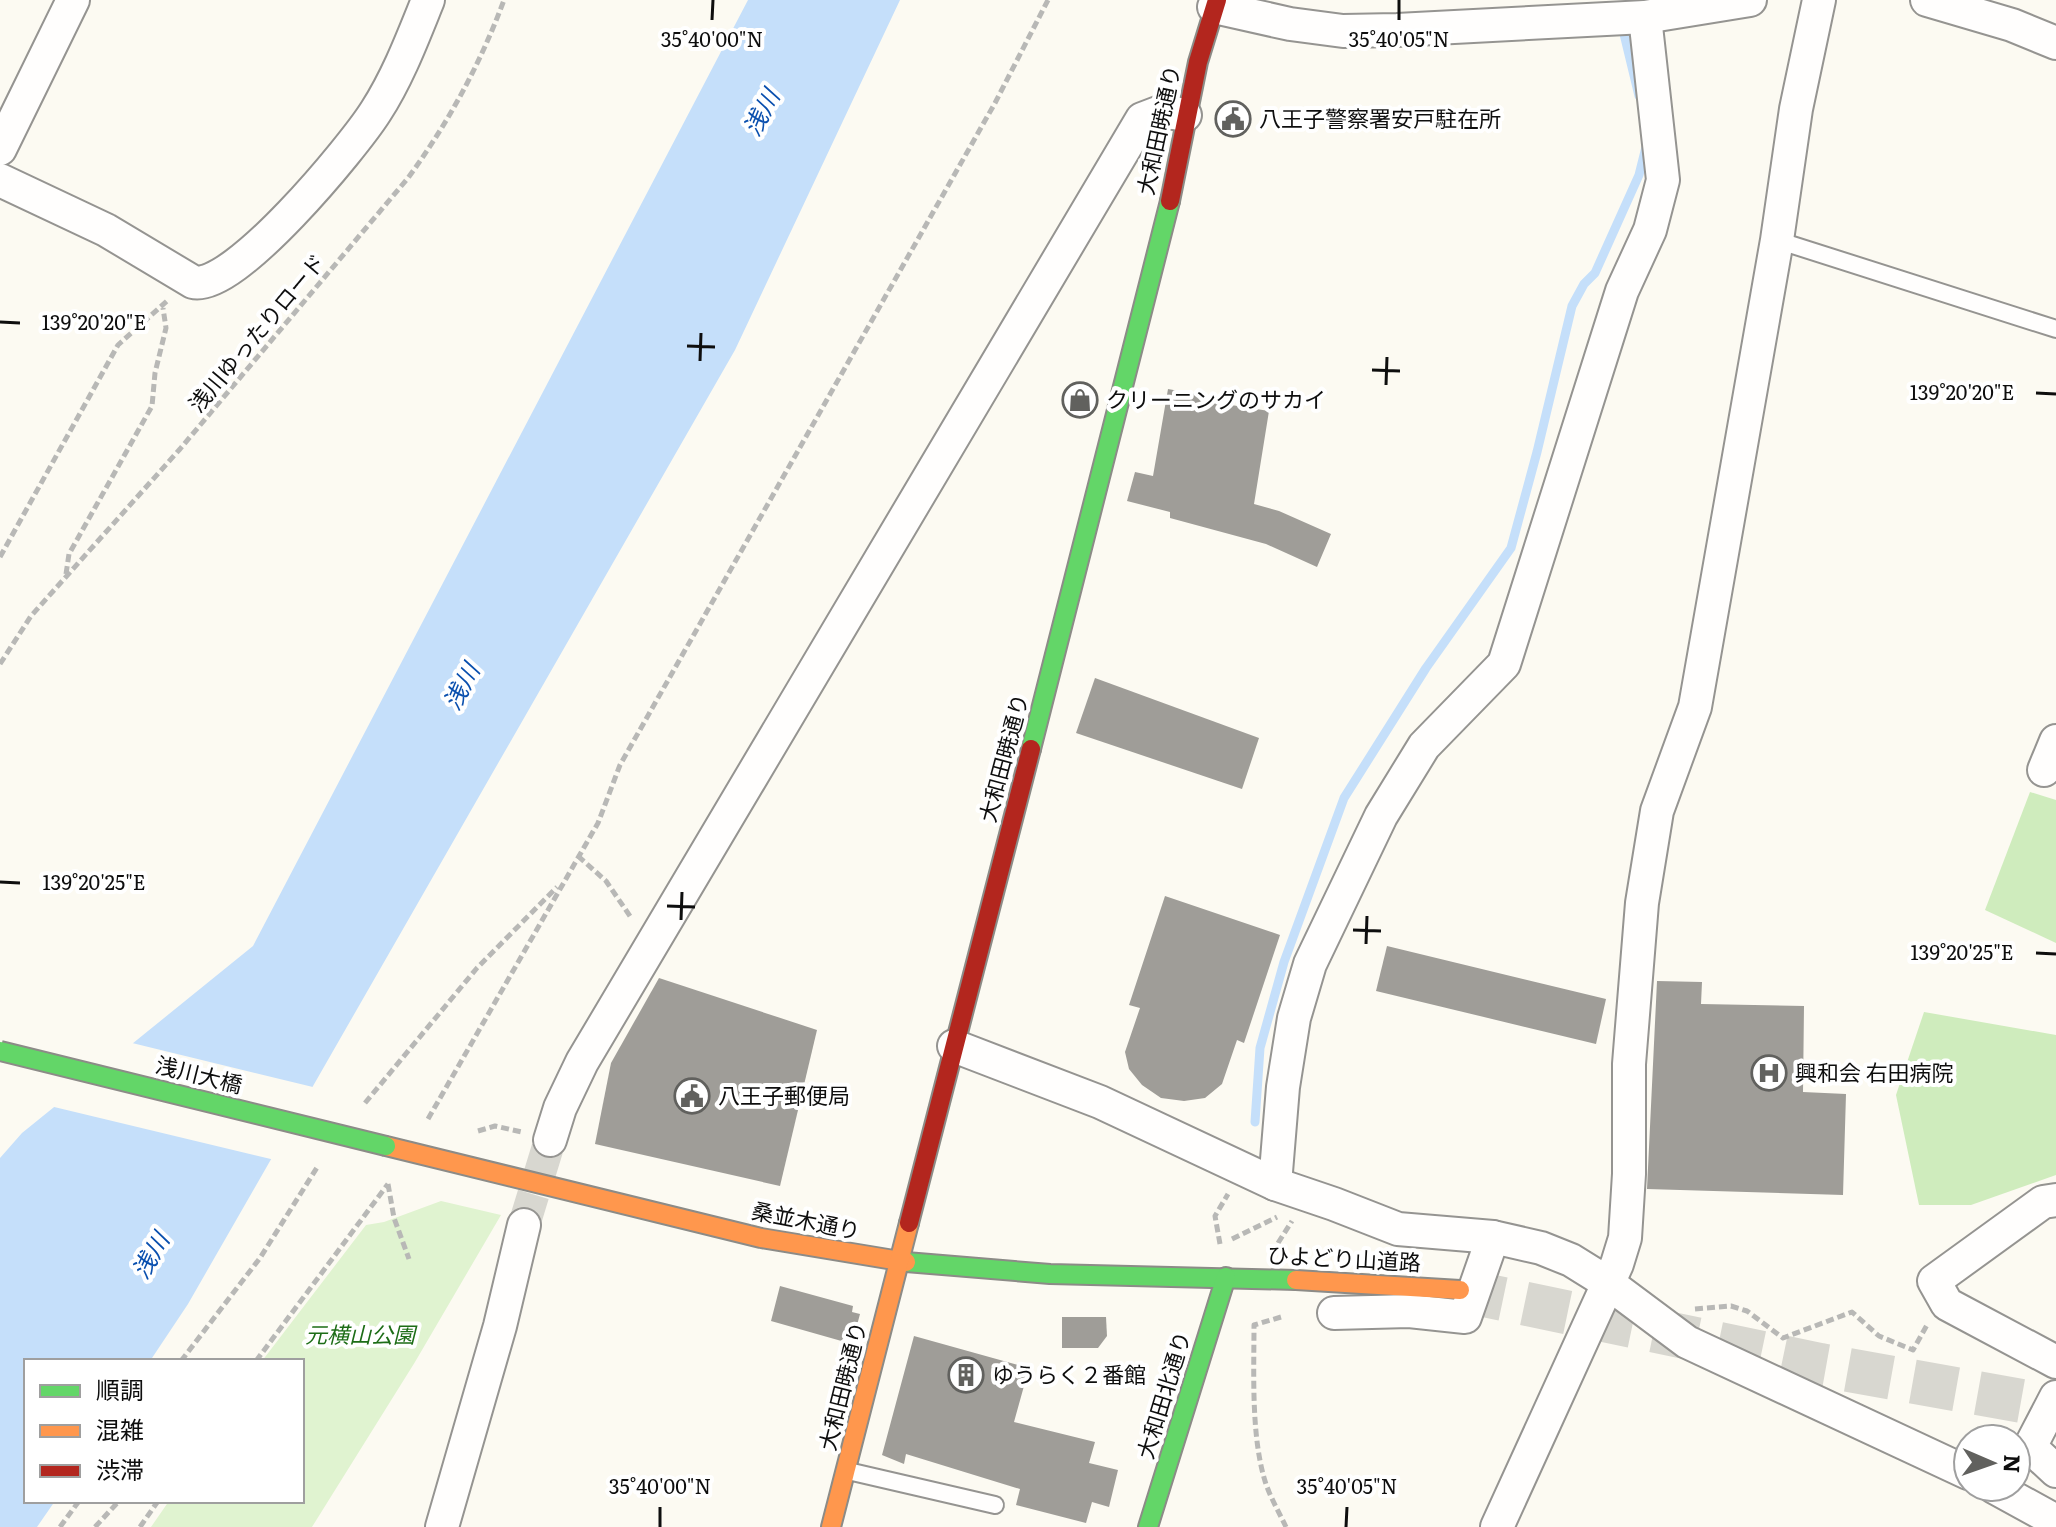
<svg xmlns="http://www.w3.org/2000/svg" width="2056" height="1527" font-family="Literata,'Noto Sans JP',serif">
	<rect width="100%" height="100%" fill="#fcfaf2"/>
	<path fill="#e0f3d0" d="M441 1201 501 1215 415 1362 312 1527H151L169 1501H302V1361H262L366 1225 384 1222Z"/>
	<g fill="#cfecbd">
		<path d="M2030 792 2056 800V943L1985 910Z"/>
		<path d="M1924 1012 2056 1035V1175L1971 1205H1919L1896 1095Z"/>
	</g>
	<path fill="#c5dffa" d="M748 0H900L735 350 188 1304 150 1361H26V1501H55L37 1527H0V1158L22 1133 253 946Z"/>
	<path fill="#fcfaf2" d="M128 1042 317 1088 275 1160 50 1106Z"/>
	<g fill="none" stroke-linecap="round" stroke-linejoin="round">
		<g stroke="#c5dffa" stroke-width="9">
			<path d="M1624 34 1639 96"/>
			<path d="M1255 1122 1260 1048 1284 962 1344 798 1426 668 1511 548 1537 452 1572 306 1584 284 1595 273 1639 175 1646 147"/>
		</g>
	</g>
	<g fill="#9f9d98">
		<path d="M1168 389 1207 396 1206 401 1269 411 1254 504 1279 511 1331 534 1317 567 1266 544 1170 518V512L1127 501 1135 472 1153 476Z"/>
		<path d="M1095 678 1259 738 1242 789 1076 733Z"/>
		<path d="M1165 896 1280 935 1244 1043 1237 1040 1222 1084 1205 1098 1184 1101 1161 1098 1142 1085 1129 1069 1125 1052 1140 1008 1129 1005Z"/>
		<path d="M1387 946 1606 999 1596 1044 1376 991Z"/>
		<path d="M659 978 817 1030 780 1186 595 1144 611 1063Z"/>
		<path d="M1657 981 1702 982 1701 1004 1804 1006 1803 1092 1846 1094 1843 1195 1647 1189Z"/>
		<path d="M780 1286 853 1306 852 1312 860 1314 852 1344 771 1321Z"/>
		<path d="M1062 1317H1106L1107 1336 1098 1348H1062Z"/>
		<path d="M914 1336 1029 1368 1014 1422 1095 1442 1089 1463 1118 1470 1109 1507 1092 1502 1086 1523 1016 1505 1020 1489 906 1454 904 1464 882 1455Z"/>
	</g>
	<g fill="none" stroke-linecap="round" stroke-linejoin="round">
		<path stroke="#d8d7d0" stroke-width="32" stroke-dasharray="32 16" stroke-linecap="butt" d="M524 1225 550 1140"/>
		<path stroke="#d8d7d0" stroke-width="44" stroke-dasharray="44 22" stroke-linecap="butt" d="M1460 1290 1820 1365 2056 1407"/>
		<defs>
			<g id="lane">
				<path d="M1777 240 2056 329"/>
				<path d="M848 1471 995 1505"/>
			</g>
			<g id="street">
				<path d="M1927 0 2012 25 2056 43"/>
				<path d="M1214 7 1290 24 1343 31 1397 30 1645 17 1750 0"/>
				<path d="M0 149 73 0"/>
				<path d="M0 180 106 230 193 282C233 293 354 146 376 111 398 77 413 37 428 0"/>
				<path d="M2044 770 2056 741"/>
				<path d="M954 1046 1100 1102 1275 1184 1334 1204 1398 1229 1493 1237 1541 1248 1571 1260 1608 1283 1687 1342 1968 1473"/>
				<path d="M550 1140 560 1108 582 1062 1142 119 1163 111 1185 115"/>
				<path d="M1275 1184 1283 1087 1294 1018 1310 964 1381 816 1424 746 1504 664 1622 291 1650 230 1663 180 1645 17"/>
				<path d="M2056 1200 2043 1202 1934 1281 1947 1304 2056 1362"/>
				<path d="M1334 1313 1409 1311 1465 1317 1493 1237"/>
				<path d="M2056 1397 2030 1447 2056 1471"/>
				<path d="M1994 1487 2056 1521"/>
				<path d="M442 1527 500 1326 524 1225"/>
				<path d="M1497 1527 1617 1264 1625 1238 1629 1174V1064L1642 903 1657 811 1695 707 1777 240 1796 109 1819 0"/>
			</g>
			<g id="fast">
				<path d="M1031 749 1170 201"/>
				<path d="M906 1262 1050 1274 1296 1280"/>
				<path d="M1148 1527 1226 1277"/>
			</g>
			<g id="slow">
				<path d="M386 1146 761 1238 906 1262"/>
				<path d="M1296 1280 1460 1290"/>
				<path d="M831 1527 909 1223"/>
			</g>
			<g id="jam">
				<path d="M1170 201 1198 62 1217 0"/>
				<path d="M909 1223 1031 749"/>
			</g>
		</defs>
		<use href="#lane" stroke="#959491" stroke-width="20"/>
		<use href="#street" stroke="#959491" stroke-width="36"/>
		<use href="#fast" stroke="#8c8b87" stroke-width="22"/>
		<use href="#slow" stroke="#8c8b87" stroke-width="22"/>
		<use href="#jam" stroke="#8c8b87" stroke-width="22"/>
		<g stroke="#b8b8b6" stroke-width="5" stroke-dasharray="8 4" stroke-linecap="butt">
			<path d="M0 557 118 345 168 300"/>
			<path d="M66 574 69 554 152 406 155 373 166 328 163 308"/>
			<path d="M0 664 31 616 180 449 408 178C448 123 480 65 504 0"/>
			<path d="M578 856 606 881 632 919"/>
			<path d="M365 1103 477 968 557 887"/>
			<path d="M428 1119 598 823 620 765 995 103 1048 0"/>
			<path d="M478 1131 495 1126 522 1132"/>
			<path d="M388 1184 394 1218 409 1259"/>
			<path d="M1232 1239 1277 1217"/>
			<path d="M1278 1243 1292 1221"/>
			<path d="M1220 1244 1215 1216 1228 1194"/>
			<path d="M1695 1309 1731 1306 1747 1311 1783 1338 1852 1312 1879 1336 1913 1350 1927 1325"/>
			<path d="M1281 1317 1254 1325C1254 1374 1251 1435 1265 1481 1270 1497 1279 1512 1286 1527"/>
			<path d="M181 1361 260 1258 318 1166"/>
			<path d="M256 1361 388 1184"/>
			<path d="M60 1527 79 1501"/>
			<path d="M95 1527 119 1501"/>
			<path d="M140 1527 158 1501"/>
		</g>
		<use href="#lane" stroke="#fffefd" stroke-width="16"/>
		<use href="#street" stroke="#fffefd" stroke-width="32"/>
		<use href="#fast" stroke="#63d668" stroke-width="18"/>
		<use href="#slow" stroke="#ff974d" stroke-width="18"/>
		<use href="#jam" stroke="#b3261e" stroke-width="18"/>
		<defs>
			<path id="fast-bridge" d="M0 1051 386 1146"/>
		</defs>
		<use href="#fast-bridge" stroke="#8c8b87" stroke-width="22" stroke-linecap="butt"/>
		<use href="#fast-bridge" stroke="#63d668" stroke-width="18"/>
	</g>
	<path fill="none" stroke="#0e0e0e" stroke-width="3" d="M712 20 713 0M1399 20V0M0 322 20 323M687 346 715 347M700 361 701 333M1372 370 1400 371M1386 385 1387 357M2036 393 2056 394M0 882 20 883M667 906 695 907M681 920 682 892M1353 930 1381 931M1366 944 1367 916M2036 953 2056 954M660 1527V1507M1346 1527 1347 1507"/>
	<defs>
		<symbol id="civic-ring" viewBox="-11 -11 22 22"><circle r="9.5" fill="#fff" stroke="#61615e" stroke-width="1.5"/><path d="M-.6-6.5H3V-4.5H.6V-3L4-1V1h2V6H-6V1h2V-1L-.6-3ZM-1.2 2.5V6h2.4V2.5Z" fill="#61615e"/></symbol>
		<symbol id="shop-ring" viewBox="-11 -11 22 22"><circle r="9.5" fill="#fff" stroke="#61615e" stroke-width="1.5"/><path d="M-5-2.5h2.3a2.7 3.5 0 0 1 5.4 0H5L5.5 6h-11ZM-1.5-2.5h3a1.5 2.3 0 0 0-3 0Z" fill="#61615e"/></symbol>
		<symbol id="hospital-ring" viewBox="-11 -11 22 22"><circle r="9.5" fill="#fff" stroke="#61615e" stroke-width="1.5"/><path d="M-5-5h3v3.5h4V-5h3V5h-3V1.5h-4V5h-3Z" fill="#61615e"/></symbol>
		<symbol id="building-ring" viewBox="-11 -11 22 22"><circle r="9.5" fill="#fff" stroke="#61615e" stroke-width="1.5"/><path d="M-4-6H4V6H1V3H-1V6H-4ZM-2.5-4.3h1.7v1.8h-1.7ZM.8-4.3h1.7v1.8H.8ZM-2.5-1h1.7V.8h-1.7ZM.8-1h1.7V.8H.8Z" fill="#61615e"/></symbol>
	</defs>
	<g fill-rule="evenodd">
		<use href="#civic-ring" x="1213" y="99" width="40" height="40"/>
		<use href="#shop-ring" x="1060" y="380" width="40" height="40"/>
		<use href="#hospital-ring" x="1749" y="1053" width="40" height="40"/>
		<use href="#civic-ring" x="672" y="1076" width="40" height="40"/>
		<use href="#building-ring" x="946" y="1355" width="40" height="40"/>
	</g>
	<g text-anchor="middle" stroke-width="8" stroke-linejoin="round" paint-order="stroke">
		<g font-size="22" fill="#0e0e0e" stroke="#fff" text-anchor="start">
			<text x="1259" y="127">八王子警察署安戸駐在所</text>
			<text x="1106" y="408">クリーニングのサカイ</text>
			<text x="1795" y="1081">興和会 右田病院</text>
			<text x="718" y="1104">八王子郵便局</text>
			<text x="992" y="1383">ゆうらく２番館</text>
		</g>
		<g font-size="22" fill="#0e0e0e" stroke="#fff">
			<text transform="translate(1159 130) rotate(-78)" y="8">大和田暁通り</text>
			<text transform="translate(257 333) rotate(-50)" y="8">浅川ゆったりロード</text>
			<text transform="translate(1004 758) rotate(-75)" y="8">大和田暁通り</text>
			<text transform="translate(199 1075) rotate(14)" y="8">浅川大橋</text>
			<text transform="translate(806 1221) rotate(11)" y="8">桑並木通り</text>
			<text transform="translate(1344 1259) rotate(3)" y="8">ひよどり山道路</text>
			<text transform="translate(843 1386) rotate(-76)" y="8">大和田暁通り</text>
			<text transform="translate(1164 1395) rotate(-73)" y="8">大和田北通り</text>
		</g>
		<g font-size="22" font-style="italic" fill="#1d6d17" stroke="#fff">
			<text x="360" y="1343">元横山公園</text>
		</g>
		<g font-size="24" font-style="italic" fill="#094fae" stroke="#fff">
			<text transform="translate(762 113) rotate(-62)" y="8">浅川</text>
			<text transform="translate(462 687) rotate(-62)" y="8">浅川</text>
			<text transform="translate(151 1256) rotate(-60)" y="8">浅川</text>
		</g>
	</g>
	<g font-size="20" text-anchor="middle" fill="#0e0e0e" stroke="#fff" stroke-width="8" stroke-linejoin="round" paint-order="stroke">
		<text x="712" y="47">35°40'00"N</text>
		<text x="1399" y="47">35°40'05"N</text>
		<text x="94" y="330">139°20'20"E</text>
		<text x="1962" y="400">139°20'20"E</text>
		<text x="94" y="890">139°20'25"E</text>
		<text x="1962" y="960">139°20'25"E</text>
		<text x="660" y="1494">35°40'00"N</text>
		<text x="1347" y="1494">35°40'05"N</text>
	</g>
	<rect x="24" y="1359" width="280" height="144" fill="#ffffff" stroke="#9f9f9f" stroke-width="2"/>
	<rect x="40" y="1385" width="40" height="12" fill="#63d668" stroke="#9f9f9f" stroke-width="2"/>
	<text x="96" y="1399" font-size="24" fill="#0e0e0e">順調</text>
	<rect x="40" y="1425" width="40" height="12" fill="#ff974d" stroke="#9f9f9f" stroke-width="2"/>
	<text x="96" y="1439" font-size="24" fill="#0e0e0e">混雑</text>
	<rect x="40" y="1465" width="40" height="12" fill="#b3261e" stroke="#9f9f9f" stroke-width="2"/>
	<text x="96" y="1479" font-size="24" fill="#0e0e0e">渋滞</text>
	<g transform="translate(1992 1463) rotate(92)"><circle r="38" fill="#ffffff" stroke="#9f9f9f" stroke-width="2"/>
	<path d="M0-6L14 30L0 20L-14 30Z" fill="#61615e"/>
	<text y="-12" font-size="22" font-weight="bold" text-anchor="middle" fill="#0e0e0e">N</text>
	</g>
</svg>
